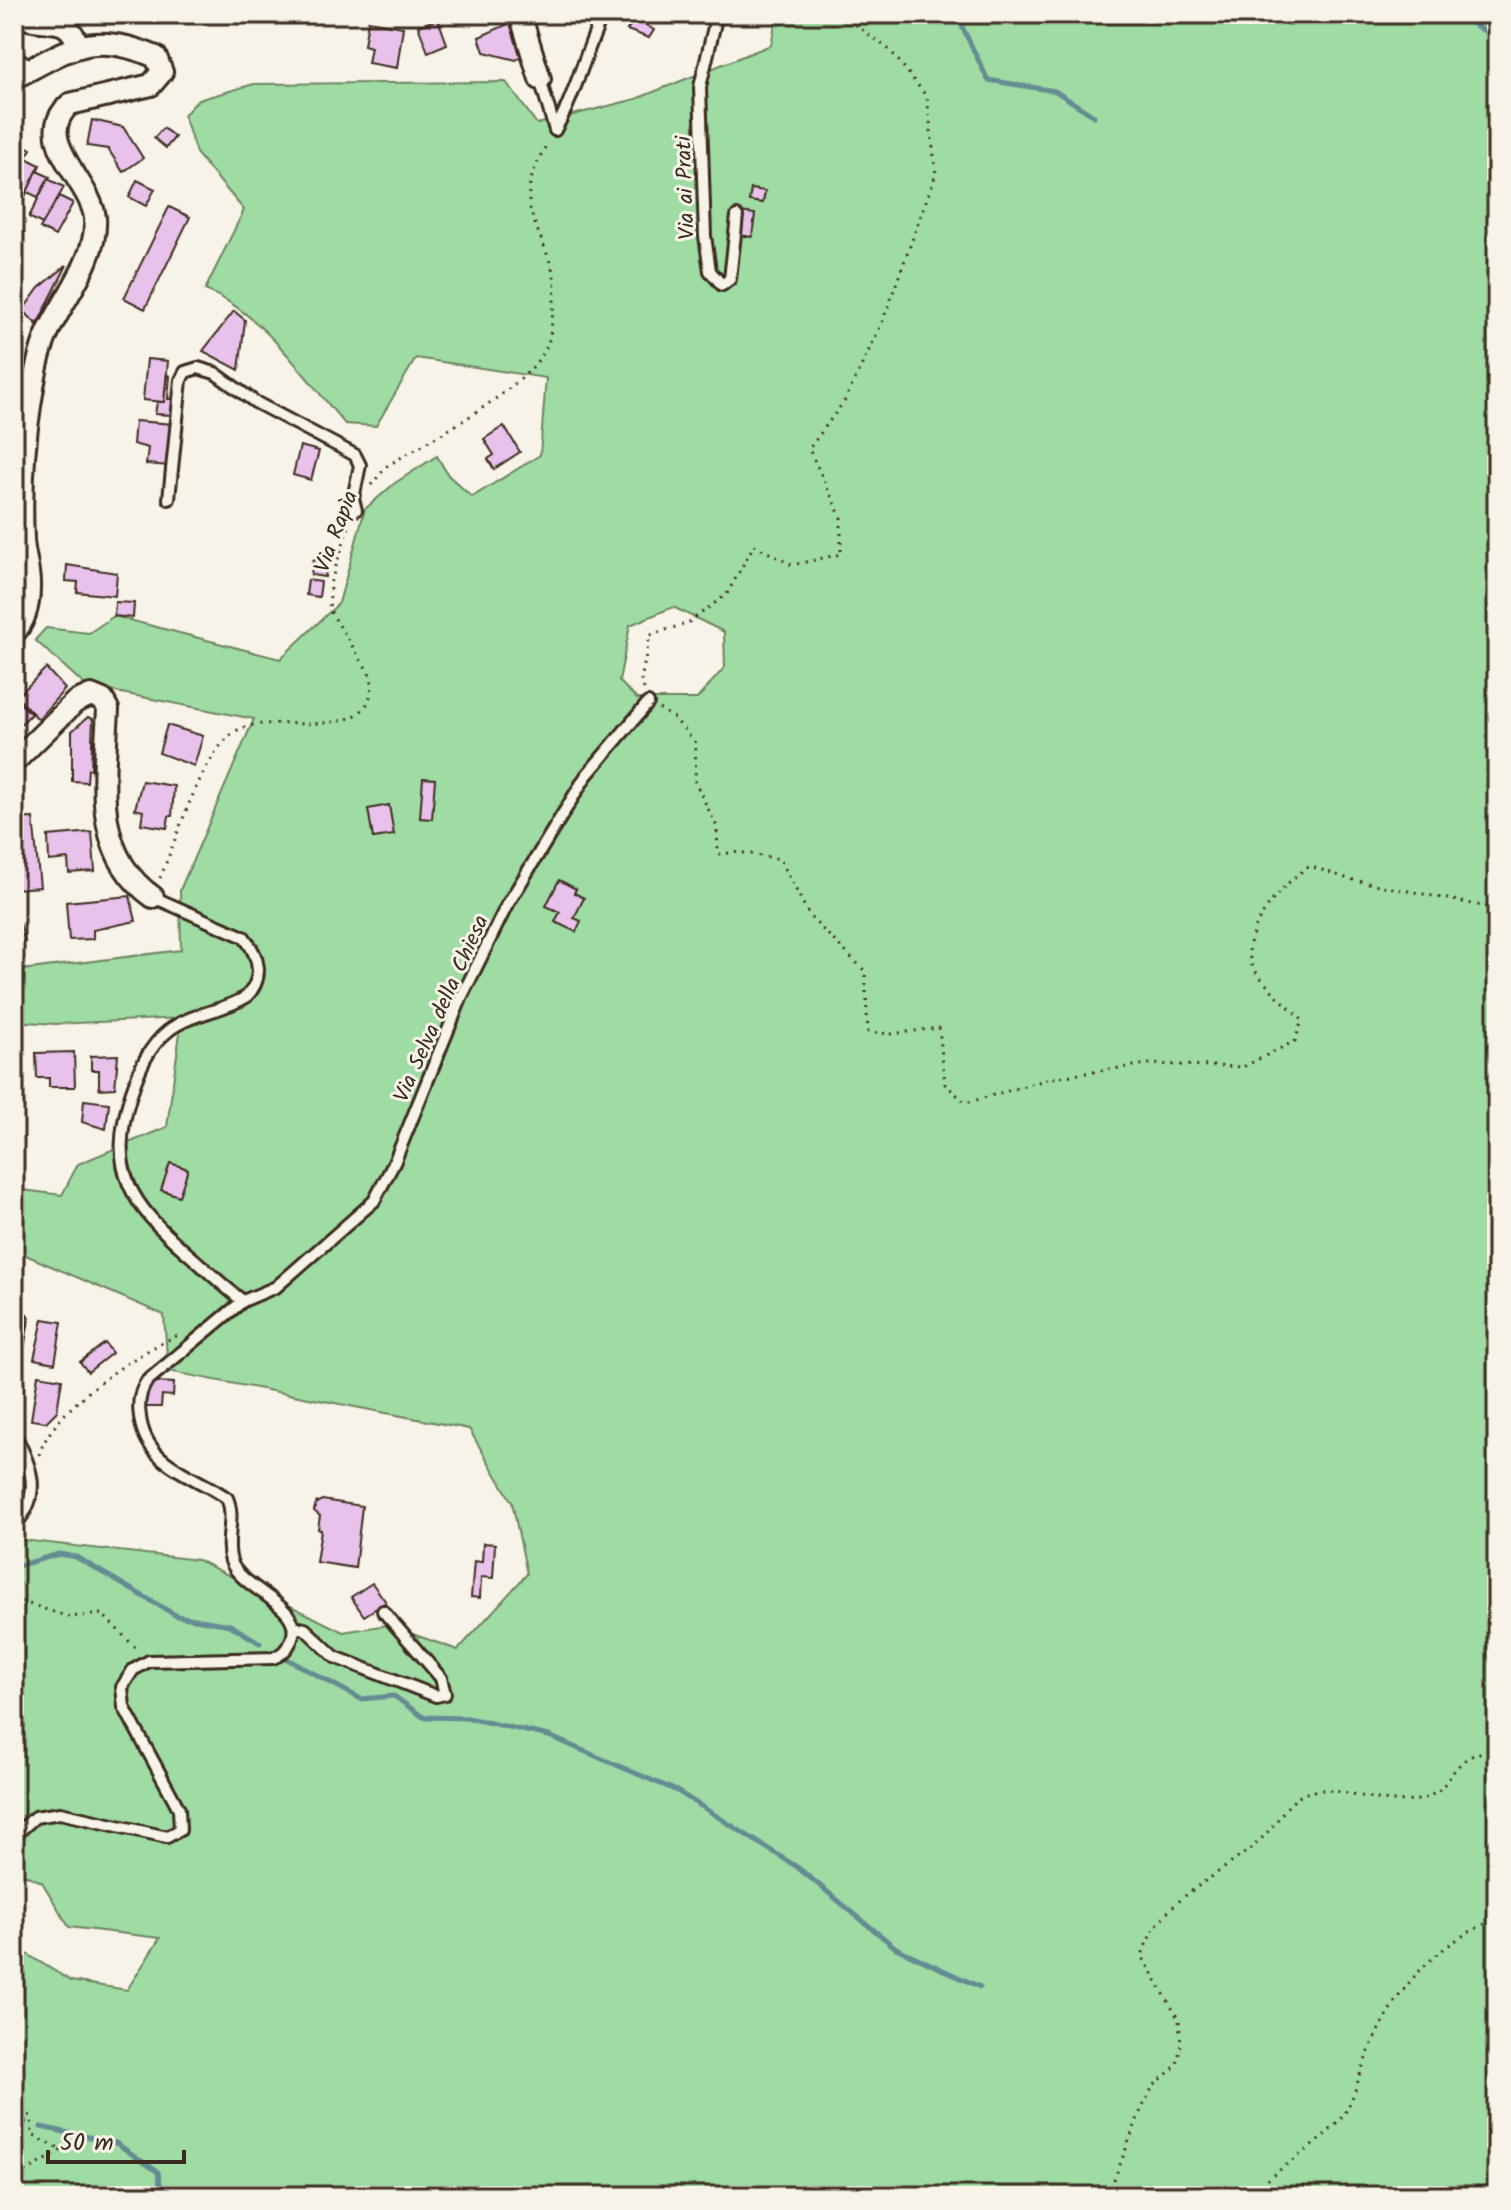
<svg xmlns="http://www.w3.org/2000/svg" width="1511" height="2210" font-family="Kalam,sans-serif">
	<rect width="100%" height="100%" fill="#f7f3e8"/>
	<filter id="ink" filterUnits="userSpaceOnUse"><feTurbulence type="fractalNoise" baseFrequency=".0125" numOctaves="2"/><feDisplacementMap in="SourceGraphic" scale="16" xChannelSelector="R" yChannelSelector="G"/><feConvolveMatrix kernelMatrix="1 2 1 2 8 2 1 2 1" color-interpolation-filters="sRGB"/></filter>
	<g filter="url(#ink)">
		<path fill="#9fdca3" stroke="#6d8360" stroke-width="2" fill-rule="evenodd" d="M777 14H1497V2196H14V1946L71 1981 127 1990 160 1938 69 1927 42 1882 14 1870V1539L198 1560 343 1632 387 1625 458 1650 527 1574 512 1502 469 1429 168 1371 164 1315 14 1250V1189L62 1195 78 1164 167 1127 182 1018 55 1024 14 1021V971L181 950 180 890 254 719 86 686 35 640 46 628 89 633 114 616 280 659 339 603 365 509 395 483 437 456 448 475 472 497 540 455 546 378 416 358 376 426 345 424C306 379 261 311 205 290L244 210 196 153 184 115 198 100 254 84 506 82 537 124 636 99 771 45ZM673 607 724 632 725 667 697 699H637L619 681 630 625Z"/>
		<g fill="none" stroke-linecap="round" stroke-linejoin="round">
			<g stroke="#658c93" stroke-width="5">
				<path d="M956 14 988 80 1055 91 1094 116"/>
				<path d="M1457 14 1497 39"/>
				<path d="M14 1567 59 1554 76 1557 177 1616 230 1625 260 1643"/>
				<path d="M287 1659 361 1699 394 1696 423 1717 468 1718 549 1736 677 1791 797 1867 896 1948 980 1987"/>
				<path d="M14 2119 25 2122"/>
				<path d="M41 2127 116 2143 158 2172 162 2196"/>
			</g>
		</g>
		<g fill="#e9c2ec" stroke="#3b2a1e" stroke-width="2">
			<path d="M635 18 654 30 649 38 627 30Z"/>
			<path d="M438 19 447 44 428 52 418 26Z"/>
			<path d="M368 21 403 27 397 68 368 63 371 47 364 45Z"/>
			<path d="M510 23 521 57 516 60 484 52 479 37Z"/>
			<path d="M92 120 123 127 143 158 123 172 108 149 87 146Z"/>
			<path d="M163 128 175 137 166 148 154 138Z"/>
			<path d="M15 140 31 149 14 176V141Z"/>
			<path d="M24 157 40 165 22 203 14 199V176Z"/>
			<path d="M37 171 50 177 38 197 27 192Z"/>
			<path d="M48 179 64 187 44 225 29 217Z"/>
			<path d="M137 180 155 189 146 206 129 197Z"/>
			<path d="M751 189 765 191 763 203 749 201Z"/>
			<path d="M59 196 73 203 55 236 40 228Z"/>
			<path d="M169 207 190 217 145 309 124 298Z"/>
			<path d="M740 212 755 214 752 237 739 235Z"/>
			<path d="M67 265 37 325 23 310 39 288Z"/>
			<path d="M234 311 245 320 239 370 203 351Z"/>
			<path d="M147 359 168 361 164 402 143 400Z"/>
			<path d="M167 375 170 376 168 399H174L172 415 155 414 157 402H164Z"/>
			<path d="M135 421 174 424 170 466 146 464 148 448 133 444Z"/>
			<path d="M504 426 520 452 494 469 488 459 494 455 484 439Z"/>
			<path d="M300 446 319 451 311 480 293 475Z"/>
			<path d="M313 560 327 562 325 577 311 575Z"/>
			<path d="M67 565 117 573 115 596 77 592 78 582 66 581Z"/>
			<path d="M308 580 321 582 319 597 306 595Z"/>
			<path d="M115 602 134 603 133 618 114 616Z"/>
			<path d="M46 668 65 689 38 719 17 697Z"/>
			<path d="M14 697 31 714 17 728 14 725Z"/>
			<path d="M88 717 93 719 91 769H88L87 782 72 781V731Z"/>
			<path d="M167 725 203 736 194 766 159 753Z"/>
			<path d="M423 778 435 779 432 819 420 818Z"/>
			<path d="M142 781 174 786 172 816H169L167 828 141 824 143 811 135 809Z"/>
			<path d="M389 805 394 835 373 838 368 809Z"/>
			<path d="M33 818 40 887 14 889V819Z"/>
			<path d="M92 832 95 871 69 873 68 859 49 861 48 836Z"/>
			<path d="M559 880 576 889 574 893 584 898 574 918 581 921 576 932 555 922 560 912 546 906Z"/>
			<path d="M130 896 136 921 93 930V939L69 940 66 902Z"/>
			<path d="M14 904 25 941 14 944Z"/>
			<path d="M74 1052 75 1087H49V1078H37L36 1053Z"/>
			<path d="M118 1055 115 1088 99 1089V1070H91V1056Z"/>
			<path d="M84 1100 109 1103 106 1129 82 1122Z"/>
			<path d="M170 1163 188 1169 179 1196 161 1190Z"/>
			<path d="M43 1319 62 1322 55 1363 34 1359Z"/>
			<path d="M105 1343 112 1353 88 1372 80 1362Z"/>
			<path d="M38 1375 62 1379 57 1411 46 1422 31 1420Z"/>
			<path d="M157 1382 174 1383 173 1396 162 1395 161 1407H146L147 1385Z"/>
			<path d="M18 1462 21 1501 14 1502V1463Z"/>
			<path d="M322 1500 362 1506 355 1568 316 1562 321 1530 318 1529 320 1516 314 1511 316 1503Z"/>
			<path d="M483 1543 495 1544 493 1578 481 1577 480 1598 471 1597 474 1561 482 1562Z"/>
			<path d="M372 1583 386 1602 364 1616 351 1597Z"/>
		</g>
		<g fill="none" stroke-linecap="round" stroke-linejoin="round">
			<defs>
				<g id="service">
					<path d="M717 14 700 87 705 236 710 271 722 285 730 279 737 216"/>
					<path d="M14 58 34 66"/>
					<path d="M540 79 555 130"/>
					<path d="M555 130C576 94 585 52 603 14"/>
					<path d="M169 499 181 380 185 372 198 368 215 373 255 402 355 455 360 465 353 499 356 510"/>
					<path d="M243 1301 276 1287 374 1201 394 1163 462 996 506 907 586 776 648 703"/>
					<path d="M14 1366 22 1319"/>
					<path d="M14 1433C32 1467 43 1495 14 1526"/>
					<path d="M295 1627 305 1629 335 1657 436 1696 445 1694 441 1678 383 1611"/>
					<path d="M14 1836 35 1817 60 1813 167 1837 180 1830 179 1809 124 1707 122 1687 133 1670 149 1661 273 1658C282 1655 287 1650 291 1641 308 1606 240 1590 231 1561 224 1540 236 1518 227 1498 193 1474 146 1466 140 1417 138 1404 139 1392 147 1381L243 1301C223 1286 206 1269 187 1253 130 1203 107 1171 131 1094 139 1070 148 1047 168 1031 190 1013 222 1012 246 997 265 978 259 956 244 937L153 897"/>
				</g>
				<g id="minor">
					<path d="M18 14C42 30 66 9 78 45"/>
					<path d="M520 14 540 79"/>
					<path d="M14 78C70 49 92 29 156 57L162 72 151 85 70 104C30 139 91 181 95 218 98 257 65 297 49 330 38 353 34 381 30 406 23 450 21 496 23 540 24 556 30 572 29 588 29 605 25 621 14 633"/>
					<path d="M14 762 75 702 91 695 103 700 108 709C105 775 90 853 153 897"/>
				</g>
			</defs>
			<use href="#service" stroke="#3b2a1e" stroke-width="16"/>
			<use href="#minor" stroke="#3b2a1e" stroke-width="26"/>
			<g stroke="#3b2a1e" stroke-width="3" stroke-dasharray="2 6" stroke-linecap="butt">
				<path d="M371 485 387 466C429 440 527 390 547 346 551 335 552 322 553 310 555 295 556 282 552 268 533 210 513 203 548 142"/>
				<path d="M644 689 641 680 650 635 688 623 727 594 754 545 792 565 841 554V517L809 449 845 400 882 323 936 174 927 97 891 51 841 14"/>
				<path d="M659 709 674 718 696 743 695 782 717 827 718 854 739 852 780 859 810 917 865 971 868 1032 890 1034 939 1028 945 1084 966 1103 1052 1078 1147 1064 1243 1067 1295 1041 1302 1020C1289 1006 1257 979 1251 963 1240 931 1284 881 1310 866L1349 879 1497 909"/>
				<path d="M160 878C176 842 204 743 242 728 281 713 380 747 371 676L329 609 331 581 350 523"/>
				<path d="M39 1455C52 1409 137 1352 179 1335"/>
				<path d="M14 1599 69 1617 102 1614 138 1650"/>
				<path d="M14 2109 31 2116 32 2135 62 2150 21 2175 14 2176"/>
				<path d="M1115 2196 1114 2180 1141 2110 1153 2086 1177 2065 1181 2044 1179 2020 1142 1956C1159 1897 1221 1878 1262 1838 1279 1823 1285 1800 1309 1792 1334 1783 1384 1808 1418 1800 1449 1793 1446 1772 1468 1758 1476 1753 1488 1751 1497 1748"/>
				<path d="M1249 2196C1275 2169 1322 2144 1342 2117 1355 2099 1358 2076 1367 2056 1392 1993 1433 1944 1497 1919"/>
			</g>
			<use href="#service" stroke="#f7f3e8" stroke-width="10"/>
			<use href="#minor" stroke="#f7f3e8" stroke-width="20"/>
		</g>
	</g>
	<g text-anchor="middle" stroke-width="6" stroke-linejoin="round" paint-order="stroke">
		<g font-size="22" fill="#3b2a1e" stroke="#f7f3e8">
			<text transform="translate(684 188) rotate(-92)" y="8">Via ai Prati</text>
			<text transform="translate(335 531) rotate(-69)" y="8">Via Rapìa</text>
			<text transform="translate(440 1008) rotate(-66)" y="8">Via Selva della Chiesa</text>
		</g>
	</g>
	<rect width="1511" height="2210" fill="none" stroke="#f7f3e8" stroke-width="48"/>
	<rect x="24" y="24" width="1463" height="2162" fill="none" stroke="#3b2a1e" stroke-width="3" filter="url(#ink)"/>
	<path d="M48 2150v12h136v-12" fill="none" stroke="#3b2a1e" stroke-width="4"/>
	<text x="60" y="2150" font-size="24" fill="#3b2a1e" stroke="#f7f3e8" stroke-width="6" paint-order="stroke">50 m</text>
</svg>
